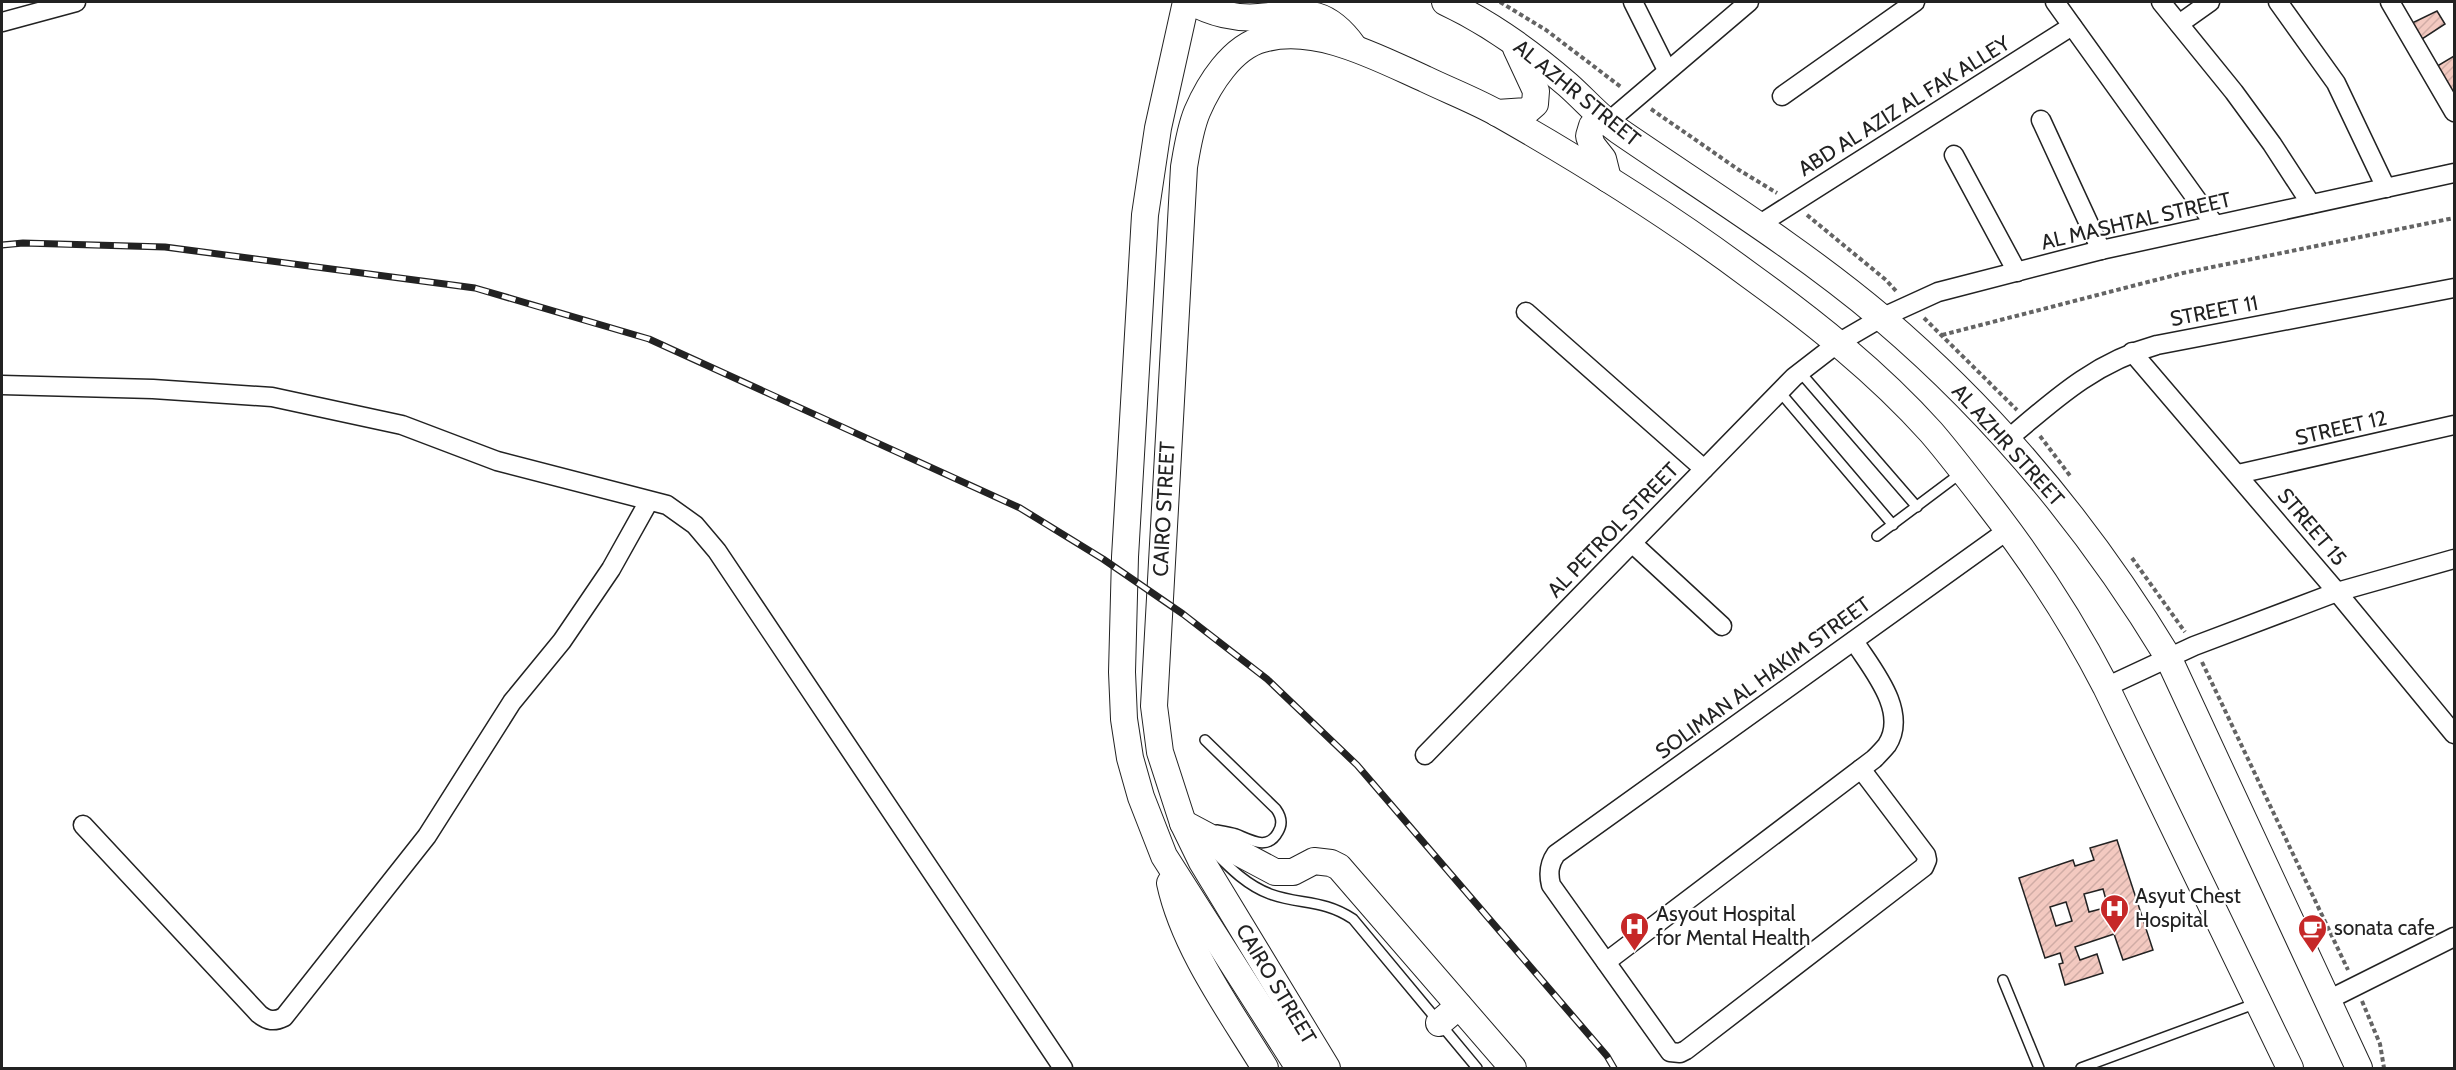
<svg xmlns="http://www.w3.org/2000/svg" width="2456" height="1070" font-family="Cabin,sans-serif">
	<defs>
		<pattern id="building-hatch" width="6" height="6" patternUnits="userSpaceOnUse" patternTransform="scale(1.5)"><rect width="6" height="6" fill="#f3c9c0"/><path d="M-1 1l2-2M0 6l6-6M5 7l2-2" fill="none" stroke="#d0aca5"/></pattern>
	</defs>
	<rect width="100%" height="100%" fill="#fff"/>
	<g fill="url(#building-hatch)" stroke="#222" stroke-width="1.5" fill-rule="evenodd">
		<path d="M2437 11 2445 24 2419 41 2408 25Z"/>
		<path d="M2454 56V98L2434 68Z"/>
		<path d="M2117 840 2153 950 2123 960 2114 934 2075 947 2080 960 2097 954 2103 973 2065 985 2059 964 2063 963 2060 953 2045 958 2019 878 2073 860 2075 866 2094 860 2090 848ZM2103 889 2108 907 2089 912 2084 894ZM2066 902 2072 921 2056 926 2050 907Z"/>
	</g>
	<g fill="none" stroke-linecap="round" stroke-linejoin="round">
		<defs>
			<g id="lane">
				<path d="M1800 372 1917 507"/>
				<path d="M1779 391 1893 525"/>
				<path d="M1877 536 1961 473"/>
				<path d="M1205 740 1276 809C1281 816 1283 824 1278 832 1268 851 1251 840 1236 834 1230 832 1223 831 1217 830"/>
				<path d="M1211 849C1229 867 1246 885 1270 894 1300 905 1323 899 1353 919L1477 1068"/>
				<path d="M2003 980 2039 1068"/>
				<path d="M2081 1068 2257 1003"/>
			</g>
			<g id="street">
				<path d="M1633 2 1667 70"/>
				<path d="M2055 2 2215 225"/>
				<path d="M2161 2 2234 92 2272 144 2311 204"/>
				<path d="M2278 2 2336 83 2386 188"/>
				<path d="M2390 2 2454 112"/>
				<path d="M2 22 76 2"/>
				<path d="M2179 24 2210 2"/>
				<path d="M1782 96 1915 2"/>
				<path d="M2041 120 2101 250"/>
				<path d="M1608 122 1749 2"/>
				<path d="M1954 155 2017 272"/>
				<path d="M1760 224 2072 26"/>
				<path d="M1526 312 1704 469"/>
				<path d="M2132 352 2337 592 2454 734"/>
				<path d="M2 385 153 389 272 397 402 425 497 461 667 505 695 525 717 551 1063 1068"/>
				<path d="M2008 439C2055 399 2095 362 2157 345L2454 288"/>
				<path d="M2238 474 2454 425"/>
				<path d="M1632 543 1722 626"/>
				<path d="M2106 687 2194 646 2337 592 2454 559"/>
				<path d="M1425 755 1794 377 1838 343 1881 318 1938 292 2101 250 2454 173"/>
				<path d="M1861 769 1926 855 1927 860 1924 867 1686 1050 1680 1053 1670 1052 1551 885C1548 873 1549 864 1556 854L2008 530"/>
				<path d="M83 825 259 1014C268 1021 274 1022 284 1017L427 836 512 702 562 641 611 569 649 501"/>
				<path d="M1606 962 1874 759C1878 755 1883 750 1887 745 1909 711 1871 668 1854 641"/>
				<path d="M2328 1000 2454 937"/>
			</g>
			<g id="secondary">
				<path d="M1186 2 1158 128 1145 215 1125 557 1122 672 1124 719 1130 758 1141 797 1164 856 1299 1068"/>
				<path d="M1192 2C1211 13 1236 19 1259 17 1303 13 1325 6 1354 47"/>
				<path d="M1445 2C1490 23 1530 52 1568 85 1585 100 1600 118 1619 131 1708 192 1799 248 1882 318 1996 415 2091 530 2168 657L2359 1068"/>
				<path d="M1497 113 1527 111 1535 104 1536 91 1516 48"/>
				<path d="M1608 122 1602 121 1592 126 1589 136 1592 145 1603 159 1608 179"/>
				<path d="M1183 823 1275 872H1293L1314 861 1331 863 1339 867 1513 1068"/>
				<path d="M1170 883C1184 948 1231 1012 1265 1068"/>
				<path d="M1439 1023 1459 1006"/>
				<path d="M1327 1068 1202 862 1183 823 1160 752 1154 706 1184 167C1187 149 1190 129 1197 112 1209 84 1232 47 1263 39 1316 24 1378 58 1425 79 1450 91 1476 101 1499 114 1585 163 1670 216 1749 275 1814 322 1877 372 1931 432 1950 454 1968 478 1986 501 2032 560 2072 621 2106 687L2290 1068"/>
			</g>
		</defs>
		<use href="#lane" stroke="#222" stroke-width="12"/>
		<use href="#street" stroke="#222" stroke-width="21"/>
		<use href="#secondary" stroke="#222" stroke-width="28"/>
		<g stroke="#646464" stroke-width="4" stroke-dasharray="4.5 3" stroke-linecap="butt">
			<path d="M1500 2 1546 30 1621 87"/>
			<path d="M1651 109 1739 170 1777 193"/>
			<path d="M1807 215 1886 280 1897 292"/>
			<path d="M1924 318 2017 410"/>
			<path d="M1942 335 2183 273 2454 218"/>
			<path d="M2040 436 2071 477"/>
			<path d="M2132 558 2185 632"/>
			<path d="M2202 662 2348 970"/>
			<path d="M2362 1001 2380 1044 2384 1068"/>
		</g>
		<use href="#lane" stroke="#fff" stroke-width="9"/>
		<use href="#street" stroke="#fff" stroke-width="18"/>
		<use href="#secondary" stroke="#fff" stroke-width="26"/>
		<defs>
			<path id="rail" d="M2 245 23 243 165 247 475 288 649 339 1020 508 1103 559 1183 614 1267 679 1357 765 1607 1056 1614 1068"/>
		</defs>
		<use href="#rail" stroke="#222" stroke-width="7"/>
		<use href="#rail" stroke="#fff" stroke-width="4.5" stroke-dasharray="14" stroke-linecap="butt"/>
	</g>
	<defs>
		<symbol id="hospital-pin" viewBox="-11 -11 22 30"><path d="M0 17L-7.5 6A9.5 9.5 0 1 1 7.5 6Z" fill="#c62828" stroke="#fff"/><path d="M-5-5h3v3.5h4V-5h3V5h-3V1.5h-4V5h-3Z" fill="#fff"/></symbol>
		<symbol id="cafe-pin" viewBox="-11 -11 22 30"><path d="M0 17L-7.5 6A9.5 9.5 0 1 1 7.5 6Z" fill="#c62828" stroke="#fff"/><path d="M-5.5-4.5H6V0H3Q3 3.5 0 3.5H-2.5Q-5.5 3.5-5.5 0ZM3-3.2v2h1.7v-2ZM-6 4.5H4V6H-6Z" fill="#fff"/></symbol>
	</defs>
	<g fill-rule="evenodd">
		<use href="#hospital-pin" x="2098" y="892" width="33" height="45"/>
		<use href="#hospital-pin" x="1618" y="910" width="33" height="45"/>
		<use href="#cafe-pin" x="2296" y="912" width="33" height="45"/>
	</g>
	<g text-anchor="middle" stroke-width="4.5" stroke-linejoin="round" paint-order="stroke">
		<g font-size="21" fill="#222" stroke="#fff">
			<text transform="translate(1577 93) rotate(39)" y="7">AL AZHR STREET</text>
			<text transform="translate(1904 106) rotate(-32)" y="7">ABD AL AZIZ AL FAK ALLEY</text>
			<text transform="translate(2136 221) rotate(-13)" y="7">AL MASHTAL STREET</text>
			<text transform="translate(2214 311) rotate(-11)" y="7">STREET 11</text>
			<text transform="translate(2341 428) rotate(-13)" y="7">STREET 12</text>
			<text transform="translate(2008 445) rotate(48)" y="7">AL AZHR STREET</text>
			<text transform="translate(1164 509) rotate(-87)" y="7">CAIRO STREET</text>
			<text transform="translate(2312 527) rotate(50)" y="7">STREET 15</text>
			<text transform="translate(1613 530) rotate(-46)" y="7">AL PETROL STREET</text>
			<text transform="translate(1763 678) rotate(-36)" y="7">SOLIMAN AL HAKIM STREET</text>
			<text transform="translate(1276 984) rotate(59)" y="7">CAIRO STREET</text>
		</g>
		<g font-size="21" fill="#222" stroke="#fff" text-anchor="start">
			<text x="2135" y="903">Asyut Chest<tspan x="2135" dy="24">Hospital</tspan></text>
			<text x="1656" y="921">Asyout Hospital<tspan x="1656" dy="24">for Mental Health</tspan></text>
			<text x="2334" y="935">sonata cafe</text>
		</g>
	</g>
	<rect width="2456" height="1070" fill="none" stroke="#222222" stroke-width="6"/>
</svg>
